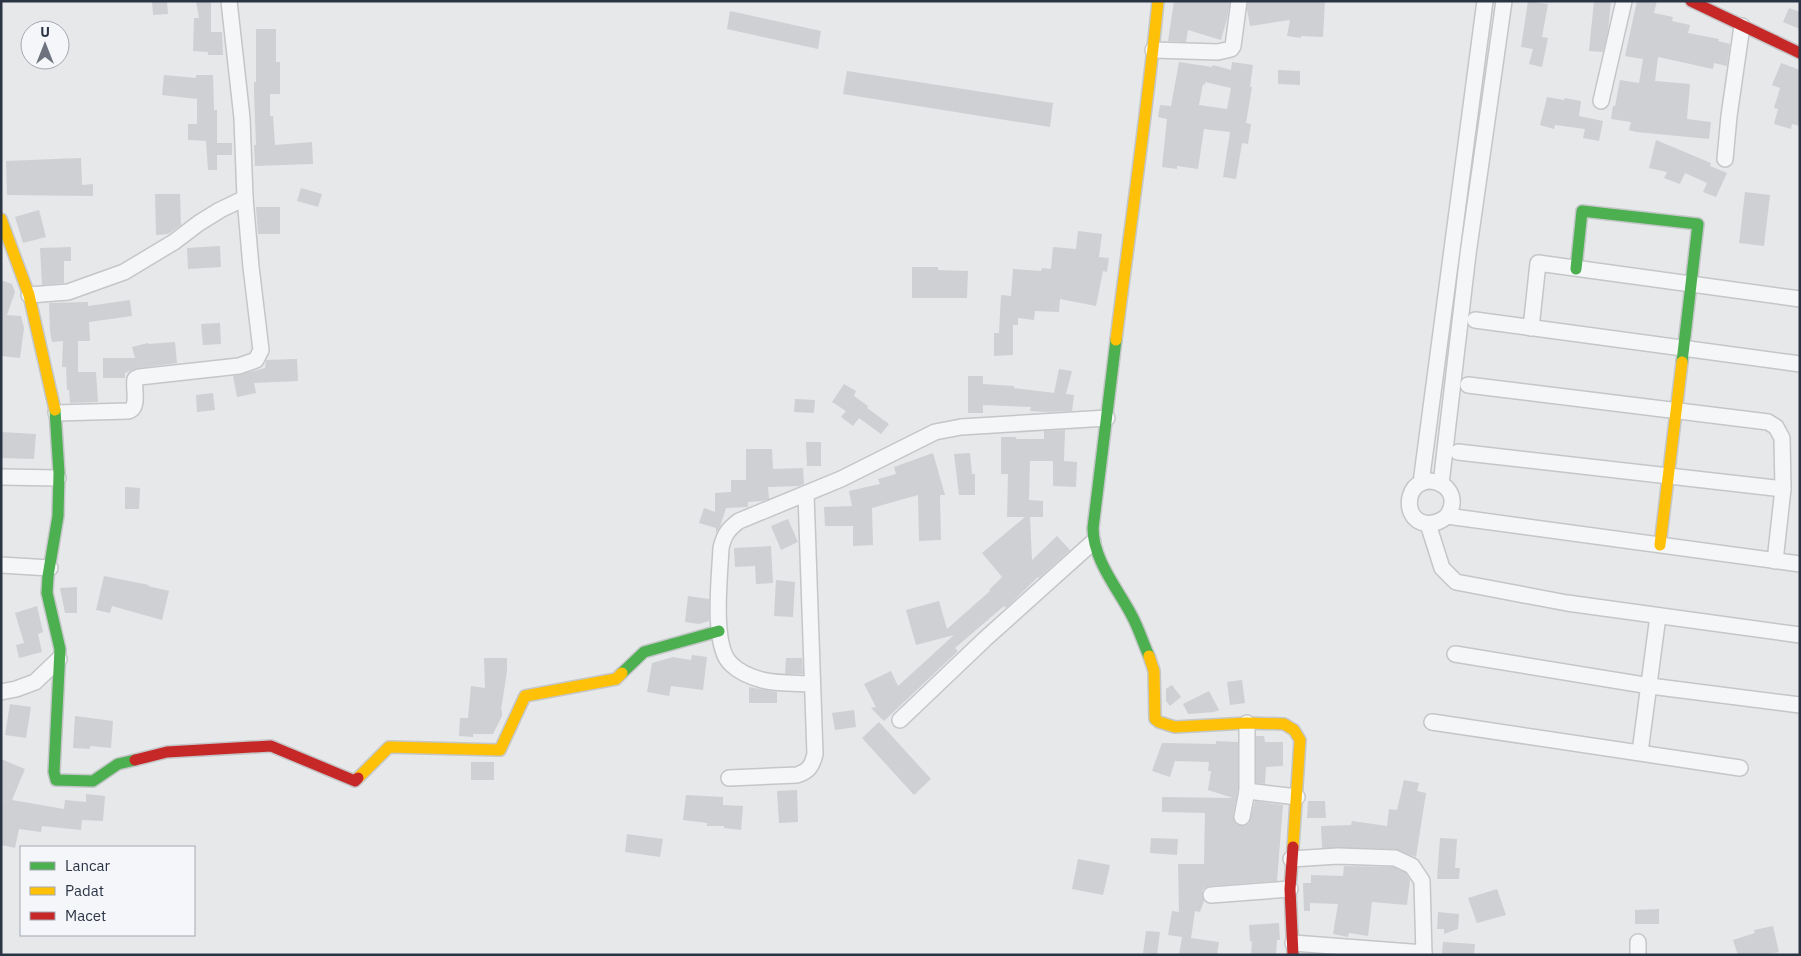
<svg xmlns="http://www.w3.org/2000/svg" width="1801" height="956" font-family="'IBM Plex Sans',sans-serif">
	<rect width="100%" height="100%" fill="#e6e8ea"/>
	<g fill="#ced0d3" fill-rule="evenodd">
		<path d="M152 1H167L168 14 153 15Z"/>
		<path d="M196 1H211V32H222L223 55H208V52L193 51 194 18H199Z"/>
		<path d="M1174 1H1230L1227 19 1221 40 1188 30 1186 42 1168 41Z"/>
		<path d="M1248 1H1325L1323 37 1301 36V38L1287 36 1290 20 1250 26 1247 9Z"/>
		<path d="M1528 1 1548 4 1542 37 1548 38 1542 67 1529 64 1533 49 1521 47Z"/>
		<path d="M1594 1H1611L1608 31 1603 52 1589 51Z"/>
		<path d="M1637 1H1657L1654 13 1673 17 1672 21 1690 25 1688 33 1719 39 1718 41 1730 44 1727 66 1714 63 1713 69 1658 57 1655 81 1690 84 1687 119 1711 122 1709 139 1636 132 1629 130 1631 122 1611 119 1613 106H1615L1620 80 1639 83 1643 59 1625 56Z"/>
		<path d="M1789 8 1800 12V29L1783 22Z"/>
		<path d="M730 11 821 31 818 49 727 29Z"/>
		<path d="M256 29H276V62H280V94H270V116H273L275 145 312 142 313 164 255 166 254 145H256L254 94V82H256Z"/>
		<path d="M1179 62 1212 67 1213 65 1231 70 1232 62 1253 65 1250 87H1252L1246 123 1251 124 1248 144 1242 143 1236 179 1223 177 1230 132 1204 129 1198 169 1177 166V169L1162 167 1167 119 1158 117 1160 105 1171 106ZM1205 82 1231 88 1227 109 1199 105 1203 84 1205 85Z"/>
		<path d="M1781 63 1800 70V126L1792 124 1791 129 1774 124 1778 109 1774 108 1780 88 1772 85Z"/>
		<path d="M1278 70 1300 71V85L1278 84Z"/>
		<path d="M847 71 1053 103 1050 127 843 94Z"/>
		<path d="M164 75 196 78V75H213L214 110H217V143H232V155H217V170H208L206 141 188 140V124H197V99L162 95Z"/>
		<path d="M1547 97 1564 100 1565 98 1581 101 1579 116 1603 121 1599 141 1583 138 1585 129 1555 125 1554 129 1540 125Z"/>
		<path d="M1656 140 1711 163 1710 166 1727 173 1716 197 1703 192 1707 183 1685 173 1680 184 1664 178 1667 172 1649 168Z"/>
		<path d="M81 158 82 185 93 184V196L7 195 6 161Z"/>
		<path d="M301 188 322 194 318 207 297 201Z"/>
		<path d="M1745 192 1770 195 1764 246 1739 243Z"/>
		<path d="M155 194H180L181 225 168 234 156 235Z"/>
		<path d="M256 207H280V234H258Z"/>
		<path d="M39 210 46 237 23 243 15 217Z"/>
		<path d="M1078 231 1102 234 1099 257 1109 258 1107 272 1103 271 1096 306 1060 299 1059 312 1035 311 1034 320 1018 318V325H1013V355L994 356V333H999L1001 295 1011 296 1013 269 1041 271 1042 268 1051 269 1053 247 1076 249Z"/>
		<path d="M220 246 221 267 188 269 187 248Z"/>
		<path d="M71 247V261H64V283L42 285 40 248Z"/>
		<path d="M912 267H938V270L968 271 967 298H912Z"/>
		<path d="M1 280 12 284 15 292 7 315 21 316 24 328 20 358 1 356Z"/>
		<path d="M130 300 132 316 89 322 90 341H78V372H96L98 402 70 403 69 390H67L66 367H62L63 341 52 342 50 331 49 303 88 302V306Z"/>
		<path d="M220 323 221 344 203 345 201 324Z"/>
		<path d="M175 342 177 363 138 368 125 373V378H103V358H135L132 347 148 343 149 344Z"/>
		<path d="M297 359 298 381 254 383 256 393 237 397 233 376 265 368 266 360Z"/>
		<path d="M1059 369 1072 371 1066 394 1074 395 1072 411 1045 412 1030 411 1031 407 983 405V413H968V376H983V384L1014 386V388L1054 393Z"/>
		<path d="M844 384 856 391 854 396 868 406 867 408 889 424 881 434 859 418 853 426 841 417 846 411 832 402Z"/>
		<path d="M213 393 215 410 197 412 196 395Z"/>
		<path d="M795 399 815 400 814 413 794 412Z"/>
		<path d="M1065 430 1064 461 1077 462 1076 487 1053 486V461H1030L1029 500 1043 501V517H1030L1032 560 1057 536 1070 550 1039 578 1038 577 1006 608 1004 606 955 648 958 651 884 721 871 708 876 707 864 684 891 671 898 686 954 635 916 645 906 610 939 601 947 629 990 591 989 590 1002 577 982 553 1025 517H1007L1008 474H1001V437H1016V439H1044V431Z"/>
		<path d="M1 432 36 434 34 459 1 458Z"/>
		<path d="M806 442H821V466H807Z"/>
		<path d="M746 449H772L773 469 803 468 804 484 799 486 768 487 769 499 762 501 748 502V507L726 508 720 527 716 533V528L699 523 704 508 715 512V493L731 492V480H746Z"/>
		<path d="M933 453 945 495H940L941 540 919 541 918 495 872 508 873 545 853 546V526H825L824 507 852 506 849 491 880 484 878 479 896 474 894 467Z"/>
		<path d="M970 453 972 474H975V495H959L954 454Z"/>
		<path d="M125 487 140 488 139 509H125Z"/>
		<path d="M788 519 798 542 781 550 771 526Z"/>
		<path d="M771 546 773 583 756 584 755 566 735 567 734 548Z"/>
		<path d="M104 576 149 585 148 586 169 591 162 620 112 606 110 613 96 610Z"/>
		<path d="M776 580 795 582 793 617 774 616Z"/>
		<path d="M77 587V613H65L60 588Z"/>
		<path d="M688 596 709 599V621L699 624 685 622Z"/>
		<path d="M37 606 43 632 38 634 42 652 19 658 16 645 24 643 15 613Z"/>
		<path d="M692 655 707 657 703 690 671 686 669 696 647 692 652 663 673 657 691 660Z"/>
		<path d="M484 658H507V671L501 710H502V716L493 734H473V737L459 736 460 718H468L471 686 485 688Z"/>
		<path d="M786 658H802L803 674H785Z"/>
		<path d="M1242 680 1245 703 1230 705 1227 682Z"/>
		<path d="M1172 685 1181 697 1170 706 1166 701V689Z"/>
		<path d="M749 687 777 692V703H749Z"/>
		<path d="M1209 691 1219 710 1214 712 1188 714 1183 704Z"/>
		<path d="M10 704 31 707 26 738 5 735Z"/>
		<path d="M854 710 856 727 835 730 832 713Z"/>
		<path d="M75 716 113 721 111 748 90 746V749L73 748Z"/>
		<path d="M879 722 931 779 914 795 862 738Z"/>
		<path d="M1256 736H1264L1265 742H1283V766L1266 767 1265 784 1256 783Z"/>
		<path d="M1216 741 1238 742V790L1233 816 1236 824 1245 826 1249 823 1255 801 1283 805 1277 881 1210 886 1205 888 1202 891 1204 901 1200 912 1195 911 1191 938 1219 942 1217 955H1179L1182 937 1168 935 1172 911 1179 912 1178 864H1204L1205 813 1162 812V797L1233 798 1208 790 1211 771H1208L1209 762 1175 761 1170 777 1152 771 1162 743 1216 744Z"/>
		<path d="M1 759 25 769 12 800 64 809 65 800 86 802V794L105 796 103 821 82 820 81 830 42 826 41 832 19 829 15 848 1 845V809L3 799H1Z"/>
		<rect x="471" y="762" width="23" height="18"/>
		<path d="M1404 780 1419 783 1417 791 1426 793 1416 857 1395 849 1322 848 1321 826 1351 825 1352 821 1387 826 1389 809 1397 810Z"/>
		<path d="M797 790 798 822 779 823 777 791Z"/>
		<path d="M686 795 723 797V805L743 806 741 830 724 828V826H707V823L683 820Z"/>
		<path d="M1308 801H1325L1326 818H1307Z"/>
		<path d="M627 834 663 839 660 857 625 852Z"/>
		<path d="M1151 838 1178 839 1177 855 1150 853Z"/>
		<path d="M1440 838 1457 839 1455 868H1460L1459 879H1437Z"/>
		<path d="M1078 859 1110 865 1103 895 1072 889Z"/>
		<path d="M1344 866 1393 867 1406 873 1410 880 1407 905 1372 902 1368 936 1349 933 1348 937 1333 934 1338 904 1310 903V911H1304L1303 883H1311V875L1343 876Z"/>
		<path d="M1497 889 1506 915 1477 923 1468 898Z"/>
		<path d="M1659 909V924H1635V910Z"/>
		<path d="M1438 912 1459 914 1458 929 1444 934V929H1437Z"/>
		<path d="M1279 923 1280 940H1277L1276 955H1251L1252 941 1250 942 1249 925Z"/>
		<path d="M1773 926 1779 952 1765 955H1738L1733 940 1755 933 1754 930Z"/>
		<path d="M1146 931 1160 932 1157 955 1143 953Z"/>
		<path d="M1443 942 1475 944 1474 955H1442Z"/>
	</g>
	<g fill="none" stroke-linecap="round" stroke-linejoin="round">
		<defs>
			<g id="street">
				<path d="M1153 50 1218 52 1231 49 1233 46 1239 1"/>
				<path d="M1601 101 1624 1"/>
				<path d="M1725 159 1729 116 1742 26"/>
				<path d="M29 295 68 292 124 272 174 242 199 223 220 210 245 198 242 118 229 1"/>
				<path d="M1475 320 1800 364"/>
				<path d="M1531 328 1538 263 1800 299"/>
				<path d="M1468 385 1768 422 1776 427 1782 438 1783 489"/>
				<path d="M56 413 128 411C140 408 133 389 135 379L139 377 239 366 256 360 261 350 251 267 245 198"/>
				<path d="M1458 452 1783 489 1775 561"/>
				<path d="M1 477 58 478"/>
				<path d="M1421 483 1485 1"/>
				<path d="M1441 484 1468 254 1504 1"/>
				<path d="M1447 516C1468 485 1418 466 1410 497 1409 502 1409 507 1411 512 1418 527 1436 526 1447 516L1800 564"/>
				<path d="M1428 524 1442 568 1456 582 1567 603 1800 635"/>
				<path d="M1 565 50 568"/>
				<path d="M1455 654 1650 686 1800 705"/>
				<path d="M812 684C796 683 778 684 762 680 751 677 739 672 731 664 711 646 720 574 721 548 724 535 728 529 739 521L841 479 935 432 961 427 1107 418"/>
				<path d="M1 692 16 689 35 682 59 659"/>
				<path d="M900 720 985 639 1093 542"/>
				<path d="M1432 722 1740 768"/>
				<path d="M1640 752 1658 616"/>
				<path d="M729 778 797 775C809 771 812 766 815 754L806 494"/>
				<path d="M1247 791 1297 797"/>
				<path d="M1242 817 1247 791V723"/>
				<path d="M1291 859 1338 856 1395 858 1412 866 1422 881 1424 955"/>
				<path d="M1211 895 1290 889"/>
				<path d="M1638 942V955"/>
				<path d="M1293 943 1424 953"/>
			</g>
			<g id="fast">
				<path d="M1576 269 1582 211 1698 224 1682 362"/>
				<path d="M1116 340 1093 528C1093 560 1118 589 1132 616 1139 629 1143 643 1149 656"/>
				<path d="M55 410 59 473 58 516 48 576 47 593 60 649 54 772 56 780 93 781 118 764 135 760"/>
				<path d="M622 673 644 652 719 631"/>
			</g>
			<g id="slow">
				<path d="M1 219 29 295 55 410"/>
				<path d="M1116 340C1130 227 1147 114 1158 1"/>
				<path d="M1660 545 1682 362"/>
				<path d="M1149 656 1154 671 1155 719 1159 722 1175 727 1247 723 1284 724 1294 730 1300 740 1293 847"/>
				<path d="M358 778 389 747 500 750 525 696 616 679 622 673"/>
			</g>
			<g id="jam">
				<path d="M1691 1 1800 53"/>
				<path d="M135 760 167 752 271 746 355 781 358 778"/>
				<path d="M1293 847 1290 889 1293 955"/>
			</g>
		</defs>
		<use href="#street" stroke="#c4c6c8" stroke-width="18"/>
		<use href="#fast" stroke="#c4c6c8" stroke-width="14"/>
		<use href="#slow" stroke="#c4c6c8" stroke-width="14"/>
		<use href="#jam" stroke="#c4c6c8" stroke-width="14"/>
		<use href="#street" stroke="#f5f6f7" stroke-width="15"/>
		<use href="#fast" stroke="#4caf50" stroke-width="11"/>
		<use href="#slow" stroke="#ffc107" stroke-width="11"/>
		<use href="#jam" stroke="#c62828" stroke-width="11"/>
	</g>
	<rect width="1801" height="956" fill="none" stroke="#2b3445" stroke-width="5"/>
	<rect x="20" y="846" width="175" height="90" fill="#f4f6f9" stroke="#a4a8b1"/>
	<rect x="30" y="862" width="25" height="8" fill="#4caf50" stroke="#a4a8b1"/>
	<text x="65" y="871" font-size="15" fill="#2b3445">Lancar</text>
	<rect x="30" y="887" width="25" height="8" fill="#ffc107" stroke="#a4a8b1"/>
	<text x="65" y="896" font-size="15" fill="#2b3445">Padat</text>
	<rect x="30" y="912" width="25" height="8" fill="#c62828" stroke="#a4a8b1"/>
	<text x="65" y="921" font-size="15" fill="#2b3445">Macet</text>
	<g transform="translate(45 45)"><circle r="24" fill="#f4f6f9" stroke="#a4a8b1"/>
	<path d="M0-4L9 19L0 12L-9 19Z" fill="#6c737f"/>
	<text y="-8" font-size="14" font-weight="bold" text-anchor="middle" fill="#2b3445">U</text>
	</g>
</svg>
